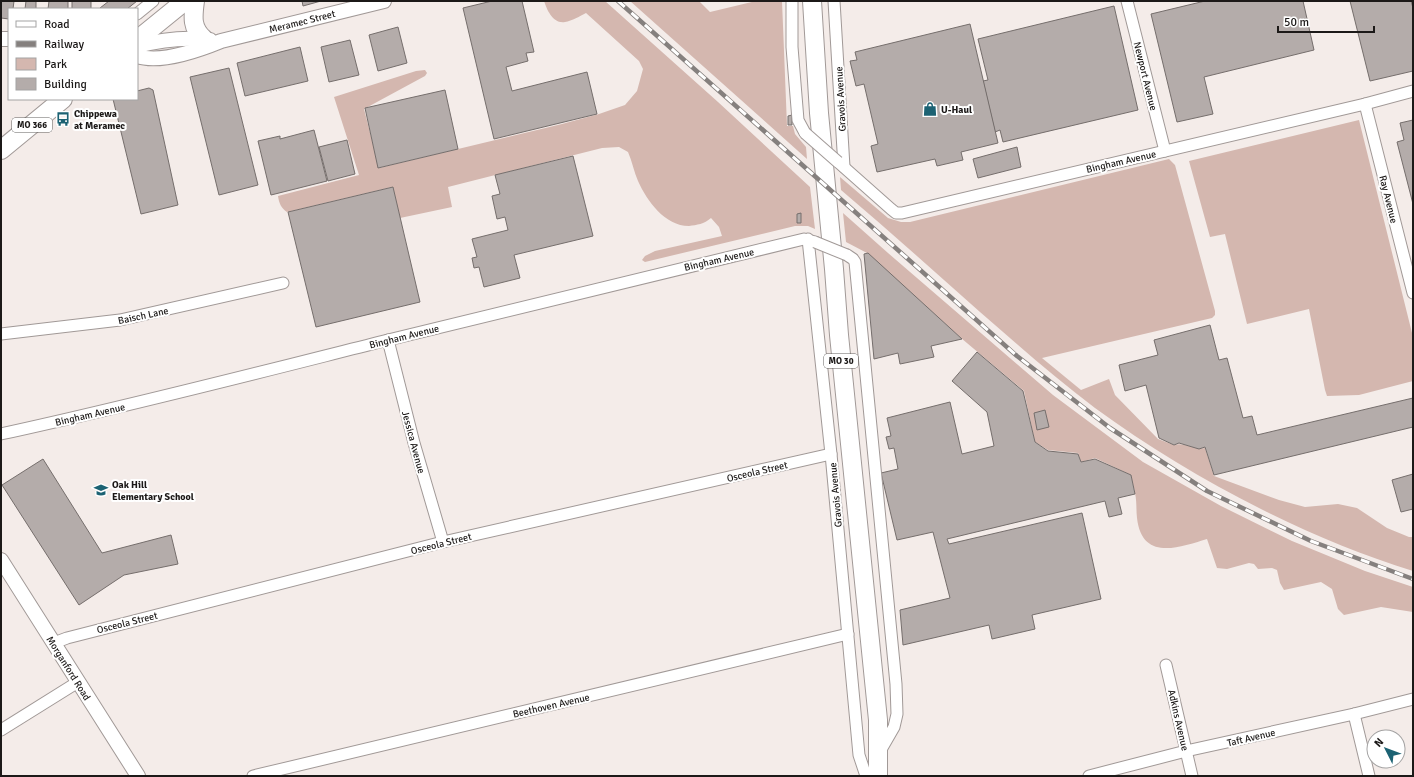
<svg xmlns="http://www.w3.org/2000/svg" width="1414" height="777" font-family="Signika,sans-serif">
	<rect width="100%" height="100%" fill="#f4ece9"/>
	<g fill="#d4b7af">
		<path d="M544 1H605L718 102 810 187 815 229 808 226H795L645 262 642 260 645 256 655 251 722 236 719 227 711 218C704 224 697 225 689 226 665 226 647 201 638 181 634 172 632 161 628 152L619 147 602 148 448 187 452 207 400 218 392 187 287 212C281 208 279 203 278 196L359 175 334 97 416 71 425 70 427 73 425 76 364 109 379 168 562 124 599 114 625 105 637 91 643 69 639 61 586 13C580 16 572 21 565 22 553 24 547 10 544 1Z"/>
		<path d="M630 1H699L710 12 756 1H782L787 126H793L795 134 806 147 807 159Z"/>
		<path d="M1359 120 1413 337V381L1359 395 1327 396 1325 390 1309 309 1247 324 1225 234 1210 237 1189 161Z"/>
		<path d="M1169 159 1175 165 1215 311V315L1212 318 1042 358 1081 390 1109 379 1115 395 1158 439 1174 445C1185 442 1194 450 1205 448L1214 476 1279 500 1305 507 1338 504 1357 508 1387 528 1409 537H1413V571C1303 537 1188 476 1095 408 1055 378 1018 345 980 312 934 271 888 230 841 190L840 177 888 218 901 222H910Z"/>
		<path d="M843 213 888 253 1053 395 1143 462 1221 506 1292 541 1365 571 1413 587V612L1381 607 1344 615 1338 609 1332 589 1321 582 1284 590 1280 583 1277 570 1272 568 1258 569 1254 564 1249 563 1227 569 1217 568 1207 539C1178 548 1142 561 1137 518 1136 510 1137 502 1135 493 1134 487 1132 481 1131 475L1095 458 1081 462 1078 453 1048 450 1035 442 1024 391 961 338 867 253 846 242Z"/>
	</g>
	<g fill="#b4acaa" stroke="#756e6c">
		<path d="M1 1H14L13 9H9V19L1 18Z"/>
		<path d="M26 1H36V9H25Z"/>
		<path d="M49 1H68V9H48Z"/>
		<rect x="72" y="1" width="19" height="8"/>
		<path d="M109 1H137L127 9H101L100 8Z"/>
		<path d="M302 1H321L303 6Z"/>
		<path d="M492 1H522L534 52 526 53 528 61 506 67 512 91 587 72 597 114 494 139 463 8Z"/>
		<path d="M1205 1H1303L1314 50 1204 77 1213 114 1177 122 1151 14Z"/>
		<path d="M1350 1H1411L1413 8V71L1370 81Z"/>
		<path d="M1114 6 1138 110 1003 142 1000 130 995 132 983 81 988 80 978 39Z"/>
		<path d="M970 24 998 143 961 152 963 160 937 166 935 159 877 172 871 146 878 144 864 84 856 86 850 61 857 60 855 52Z"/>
		<path d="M398 27 407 63 378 71 369 35Z"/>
		<path d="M350 40 359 75 329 82 321 47Z"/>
		<path d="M300 47 308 81 245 96 237 63Z"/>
		<path d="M229 68 258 185 219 195 190 77Z"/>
		<path d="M149 88 153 90 178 205 141 214 113 99H137V91Z"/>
		<path d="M445 90 458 149 378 168 365 108Z"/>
		<path d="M792 115V125H788V116Z"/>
		<path d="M1413 120V204L1397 142 1404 140 1400 123Z"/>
		<path d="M314 130 327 181 271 195 258 141 280 136V139Z"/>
		<path d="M347 140 355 174 328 181 319 147Z"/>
		<path d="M1017 147 1021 167 978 178 973 159Z"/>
		<path d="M573 156 593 236 514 255 520 278 484 287 479 267 474 268 472 258 477 257 472 239 508 230 505 217 497 219 492 196 500 194 495 175Z"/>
		<path d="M393 187 420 302 316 327 288 212Z"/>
		<path d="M801 213V223H797V214Z"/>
		<path d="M868 253 962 339 931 346 934 357 900 364 898 353 874 359 864 254Z"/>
		<path d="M1210 325 1219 360 1227 358 1243 418 1252 416 1257 435 1413 398V427L1214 475 1205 447 1199 449 1179 443 1174 445 1159 438 1146 385 1125 391 1119 365 1158 355 1154 340Z"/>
		<path d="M977 352 1023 391 1035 442 1048 451 1078 454 1081 462 1095 459 1131 475 1135 494 1118 498 1122 514 1109 517 1105 501 947 539 949 544 1082 513 1101 599 1032 615 1035 629 992 639 989 625 903 645 900 610 950 598 933 532 897 540 881 473 898 469 894 448 889 449 886 437 891 436 887 418 950 402 962 454 994 446 987 412 952 381Z"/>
		<path d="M1045 410 1049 427 1037 430 1034 413Z"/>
		<path d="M43 459 102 553 171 535 178 564 124 575 79 605 2 485Z"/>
		<path d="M1413 474V509L1401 512 1392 480Z"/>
	</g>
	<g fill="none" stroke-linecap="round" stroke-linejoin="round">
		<defs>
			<g id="minor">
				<path d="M792 1V47L798 120 805 133"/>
				<path d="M834 1 844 167"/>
				<path d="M1127 1 1165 151"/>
				<path d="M137 14 153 1"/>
				<path d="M1365 104 1413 293"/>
				<path d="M838 162 891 209 896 213H902L1365 104 1413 91"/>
				<path d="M808 239 831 454 859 755 866 776"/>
				<path d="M847 255 853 259 855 262 896 684 897 714 894 727 879 753"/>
				<path d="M1 334 120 320 283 283"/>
				<path d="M388 340 414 443 443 542"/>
				<path d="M1 434C130 406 257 373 384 341 524 306 664 272 804 239L815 242"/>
				<path d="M54 643 67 638 443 542 831 454"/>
				<path d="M1166 665 1192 776"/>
				<path d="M1354 714 1369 776"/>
				<path d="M1 730 78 682"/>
				<path d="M253 776 848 634"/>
				<path d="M1089 776 1186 751 1354 714 1413 699"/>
			</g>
			<g id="tertiary">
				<path d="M1 39H9"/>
				<path d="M137 46C160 40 187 37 210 40"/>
				<path d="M137 56C160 64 199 50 221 41L384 1"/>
				<path d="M1 560 138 776"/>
			</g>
			<g id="primary">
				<path d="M195 1C193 16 191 28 204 39"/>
				<path d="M812 1 819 113 834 269 839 335 878 720V776"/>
				<path d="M137 40 185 1"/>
				<path d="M1 150 63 99"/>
			</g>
		</defs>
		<use href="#minor" stroke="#a19997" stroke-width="13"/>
		<use href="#tertiary" stroke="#a19997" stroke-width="16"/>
		<use href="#primary" stroke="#a19997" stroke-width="20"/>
		<use href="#minor" stroke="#fff" stroke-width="11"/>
		<use href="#tertiary" stroke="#fff" stroke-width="14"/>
		<use href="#primary" stroke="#fff" stroke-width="18"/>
		<defs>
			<path id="rail" d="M618 1 1017 356 1110 428 1207 491 1311 541 1413 579"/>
		</defs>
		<use href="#rail" stroke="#85807e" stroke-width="4.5"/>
		<use href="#rail" stroke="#fff" stroke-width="3" stroke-dasharray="9" stroke-linecap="butt"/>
		<defs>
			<g id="minor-bridge">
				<path d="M805 133 838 162"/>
				<path d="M815 242 847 255"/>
			</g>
		</defs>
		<use href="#minor-bridge" stroke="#a19997" stroke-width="13" stroke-linecap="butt"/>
		<use href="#minor-bridge" stroke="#fff" stroke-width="11"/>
	</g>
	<defs>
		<symbol id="shop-bare" viewBox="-9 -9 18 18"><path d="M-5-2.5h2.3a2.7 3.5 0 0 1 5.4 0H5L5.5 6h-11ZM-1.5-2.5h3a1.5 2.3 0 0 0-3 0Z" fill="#1c6273" stroke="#fff" stroke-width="2.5" paint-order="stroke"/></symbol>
		<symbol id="bus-bare" viewBox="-9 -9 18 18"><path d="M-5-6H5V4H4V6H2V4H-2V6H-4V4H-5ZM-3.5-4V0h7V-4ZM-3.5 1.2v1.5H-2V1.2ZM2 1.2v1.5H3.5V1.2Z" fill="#1c6273" stroke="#fff" stroke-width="2.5" paint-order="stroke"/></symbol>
		<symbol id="school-bare" viewBox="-9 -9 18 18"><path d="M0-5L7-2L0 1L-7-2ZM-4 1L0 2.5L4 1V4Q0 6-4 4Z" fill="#1c6273" stroke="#fff" stroke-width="2.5" paint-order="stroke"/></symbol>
	</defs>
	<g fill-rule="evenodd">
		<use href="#shop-bare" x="920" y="99" width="20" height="20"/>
		<use href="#bus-bare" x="53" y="109" width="20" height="20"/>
		<use href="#school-bare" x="91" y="480" width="20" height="20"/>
	</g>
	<g text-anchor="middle" stroke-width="4" stroke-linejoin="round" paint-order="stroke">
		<g fill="#fff" stroke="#605e5d" stroke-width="1">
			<rect x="12" y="118" width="40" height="14" rx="3"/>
			<rect x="824" y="354" width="34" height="14" rx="3"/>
		</g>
		<g font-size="9" font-weight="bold" fill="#1c1918">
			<text x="32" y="128">MO 366</text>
			<text x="841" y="364">MO 30</text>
		</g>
		<g font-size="10" fill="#1c1918" stroke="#fff">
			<text transform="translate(302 21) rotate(-14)" y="4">Meramec Street</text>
			<text transform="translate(1146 76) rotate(76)" y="4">Newport Avenue</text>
			<text transform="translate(840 99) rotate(-93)" y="4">Gravois Avenue</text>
			<text transform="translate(1121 161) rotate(-13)" y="4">Bingham Avenue</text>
			<text transform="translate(1389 199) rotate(76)" y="4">Ray Avenue</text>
			<text transform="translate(719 259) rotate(-13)" y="4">Bingham Avenue</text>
			<text transform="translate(143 315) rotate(-12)" y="4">Baisch Lane</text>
			<text transform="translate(404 336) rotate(-14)" y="4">Bingham Avenue</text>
			<text transform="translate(90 414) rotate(-13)" y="4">Bingham Avenue</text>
			<text transform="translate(414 442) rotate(75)" y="4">Jessica Avenue</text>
			<text transform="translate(757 471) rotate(-13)" y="4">Osceola Street</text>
			<text transform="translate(835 495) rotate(-95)" y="4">Gravois Avenue</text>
			<text transform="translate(441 543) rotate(-14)" y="4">Osceola Street</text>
			<text transform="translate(127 622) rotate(-14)" y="4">Osceola Street</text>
			<text transform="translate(69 668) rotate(58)" y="4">Morganford Road</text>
			<text transform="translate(551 705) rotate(-13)" y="4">Beethoven Avenue</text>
			<text transform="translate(1179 720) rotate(77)" y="4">Adkins Avenue</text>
			<text transform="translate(1251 737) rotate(-13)" y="4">Taft Avenue</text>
		</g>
		<g font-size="10" font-weight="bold" fill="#1c1918" stroke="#fff" text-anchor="start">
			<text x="941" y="113">U-Haul</text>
			<text x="74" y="117">Chippewa<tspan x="74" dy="12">at Meramec</tspan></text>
			<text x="112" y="488">Oak Hill<tspan x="112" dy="12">Elementary School</tspan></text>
		</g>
	</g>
	<rect width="1414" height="777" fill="none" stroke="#1c1918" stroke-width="4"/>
	<rect x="8" y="8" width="130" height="92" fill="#ffffff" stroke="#a4a3a3"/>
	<rect x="16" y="21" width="20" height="6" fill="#ffffff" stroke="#a4a3a3"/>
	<text x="44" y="28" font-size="12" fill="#1c1918">Road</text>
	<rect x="16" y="41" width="20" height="6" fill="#85807e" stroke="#a4a3a3"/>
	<text x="44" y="48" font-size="12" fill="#1c1918">Railway</text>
	<rect x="16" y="58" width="20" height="12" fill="#d4b7af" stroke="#a4a3a3"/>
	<text x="44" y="68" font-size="12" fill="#1c1918">Park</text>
	<rect x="16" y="78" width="20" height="12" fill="#b4acaa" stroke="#a4a3a3"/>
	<text x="44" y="88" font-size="12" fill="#1c1918">Building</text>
	<g transform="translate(1386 749) rotate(312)"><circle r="19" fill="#ffffff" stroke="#a4a3a3"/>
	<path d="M0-3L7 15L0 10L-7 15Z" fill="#1c6273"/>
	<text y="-6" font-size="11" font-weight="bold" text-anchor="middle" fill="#1c1918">N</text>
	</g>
	<path d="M1278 26v6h96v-6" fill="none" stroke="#1c1918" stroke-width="2"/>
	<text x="1284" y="26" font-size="12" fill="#1c1918" stroke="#ffffff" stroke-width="3" paint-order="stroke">50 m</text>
</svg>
